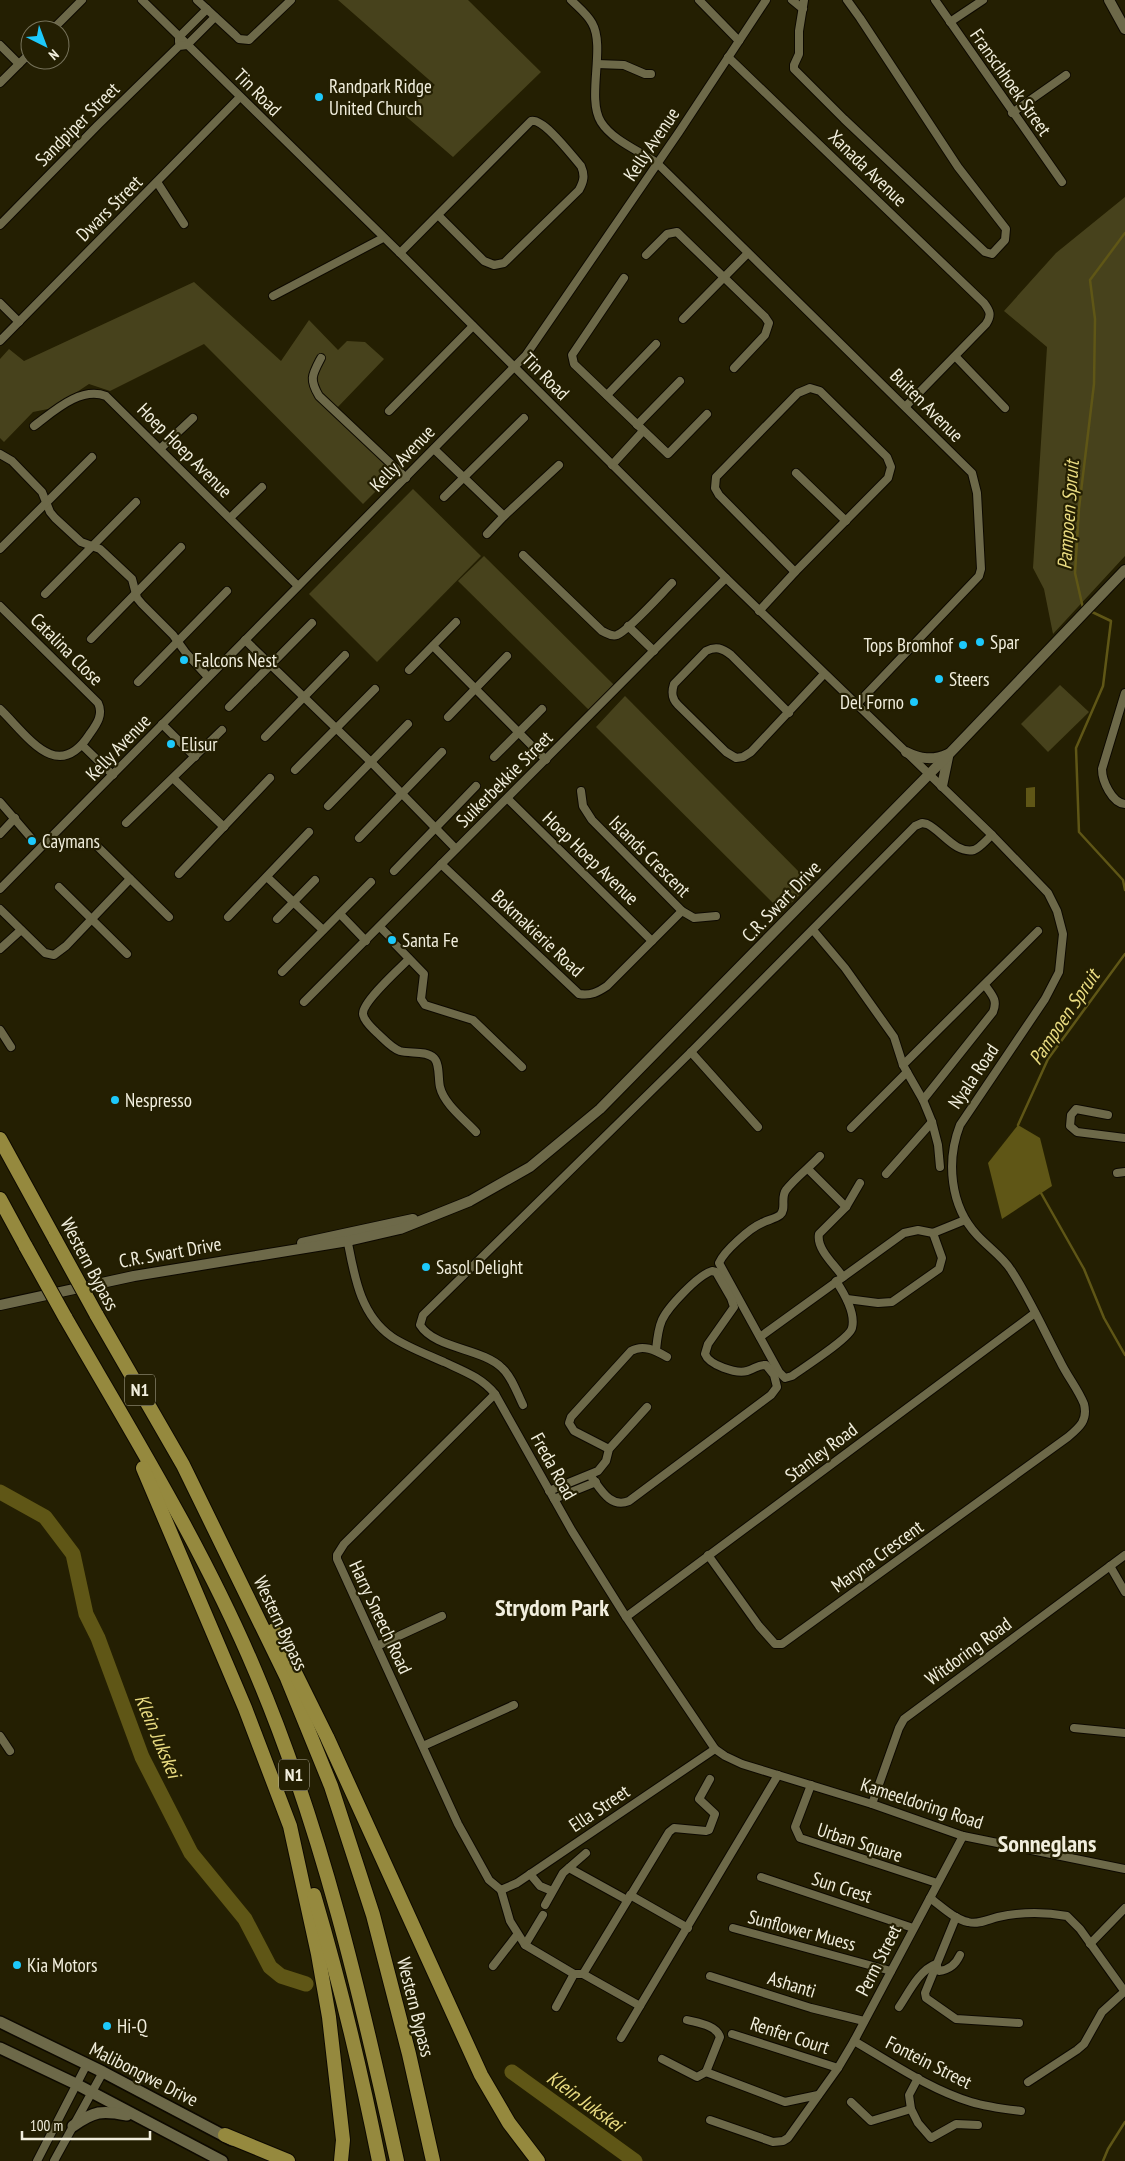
<svg xmlns="http://www.w3.org/2000/svg" width="1125" height="2161" font-family="'PT Sans Narrow',sans-serif">
	<rect width="100%" height="100%" fill="#241f02"/>
	<g fill="#47421c">
		<path d="M338 0H468L541 72 453 157 402 113 435 85Z"/>
		<path d="M1125 197V556L1053 634 1044 589 1033 568 1047 347 1004 311 1056 253Z"/>
		<path d="M194 282 281 361 309 320 338 350 347 341 365 342 384 359 335 410 399 468 363 504 204 344 110 391 89 384 53 408 33 412 4 442 0 438V359L9 349 24 361Z"/>
		<path d="M413 489 481 556 377 662 309 594Z"/>
		<path d="M484 556 614 685 589 710 458 581Z"/>
		<path d="M1060 685 1089 712 1048 752 1021 724Z"/>
		<path d="M625 696 811 884 782 912 596 727Z"/>
	</g>
	<g fill="#5f5616">
		<path d="M1035 787V807H1026V788Z"/>
		<path d="M1018 1125 1040 1138 1052 1186 1002 1219 988 1163Z"/>
	</g>
	<g fill="none" stroke-linecap="round" stroke-linejoin="round">
		<g stroke="#5f5616" stroke-width="2.5">
			<path d="M1085 609 1083 608 1075 573 1079 508 1094 384 1095 319 1090 280 1125 233"/>
			<path d="M1090 611 1111 621 1103 686 1076 748 1079 832 1123 880 1125 890"/>
			<path d="M1018 1125 1048 1059 1125 954"/>
			<path d="M1041 1193 1084 1269 1104 1318 1125 1355"/>
			<path d="M1103 2161 1108 2149 1125 2122"/>
		</g>
		<g stroke="#5f5616" stroke-width="15">
			<path d="M0 1492 45 1517 73 1554 86 1614 98 1638 142 1757 191 1853 245 1919 270 1967 281 1976 306 1984"/>
			<path d="M512 2072 635 2161"/>
		</g>
		<defs>
			<g id="minor">
				<path d="M142 0 400 253 726 578 992 835 1048 893 1057 911 1063 934 1059 972 1045 999 960 1125C946 1161 950 1206 977 1235 988 1247 1003 1257 1011 1270 1030 1299 1044 1331 1060 1361 1067 1376 1078 1389 1084 1404 1088 1420 1080 1427 1068 1437L782 1644H775L759 1626 708 1555"/>
				<path d="M197 0 235 35 239 39 249 40 291 0"/>
				<path d="M571 0C578 7 587 14 592 23 606 47 586 98 601 122 613 141 640 151 657 163L972 473 977 493 981 569 979 576 856 705"/>
				<path d="M699 0 739 41"/>
				<path d="M792 0 803 9"/>
				<path d="M804 0 799 31V54L794 65V69L844 119 985 252 992 254 1005 240 1006 229 958 167 860 18 847 0"/>
				<path d="M935 0 1062 182"/>
				<path d="M950 22 983 0"/>
				<path d="M52 30 82 0"/>
				<path d="M179 42V37L207 9"/>
				<path d="M0 45 19 64"/>
				<path d="M728 57 984 303C990 311 992 315 986 324L906 406"/>
				<path d="M597 64 624 65 645 74H651"/>
				<path d="M0 83 30 53"/>
				<path d="M1012 113 1066 75"/>
				<path d="M157 182 184 224"/>
				<path d="M0 225 98 125 179 46 187 45 215 17"/>
				<path d="M400 253 531 121C544 118 572 156 581 166 585 175 584 181 579 190L504 263 494 265 484 261 438 215"/>
				<path d="M646 255 667 234 677 232 765 317 769 323 765 335 734 368"/>
				<path d="M624 278 572 355 574 364 668 454 707 414"/>
				<path d="M273 296 383 238"/>
				<path d="M0 303 19 322"/>
				<path d="M683 319 748 253"/>
				<path d="M0 341 240 97"/>
				<path d="M956 357 1005 408"/>
				<path d="M321 358C312 375 309 379 319 396L406 478"/>
				<path d="M810 388 820 391 887 457 891 467 888 478 795 572 719 495 715 488 716 477 798 393Z"/>
				<path d="M607 395 656 344"/>
				<path d="M389 411 473 326"/>
				<path d="M637 425 680 381"/>
				<path d="M34 426C53 412 80 386 106 396L298 586"/>
				<path d="M161 448 193 418"/>
				<path d="M434 449 504 516 559 465"/>
				<path d="M0 454 12 461 42 492 50 512 55 518 81 542 100 549 132 579 137 598 142 604 173 635 186 653 208 677"/>
				<path d="M612 465 643 431"/>
				<path d="M796 473 846 521"/>
				<path d="M444 497 524 418"/>
				<path d="M231 517 262 487"/>
				<path d="M487 534 504 516"/>
				<path d="M0 549 92 457"/>
				<path d="M523 555 602 631C607 633 611 637 617 635 629 630 661 594 672 583"/>
				<path d="M45 594 136 502"/>
				<path d="M0 606 98 703C104 715 96 725 89 735 57 784 27 735 0 709"/>
				<path d="M759 611 795 572"/>
				<path d="M628 626 654 651"/>
				<path d="M91 639 181 547"/>
				<path d="M245 640 371 762 456 849"/>
				<path d="M433 646 546 760"/>
				<path d="M409 670 456 622"/>
				<path d="M138 682 227 591"/>
				<path d="M1125 693 1102 769C1102 781 1112 803 1125 804"/>
				<path d="M229 707 312 623"/>
				<path d="M789 713 731 655C722 648 716 646 706 651L674 684C671 693 672 699 678 705L726 752 736 758 743 757 751 752 824 674"/>
				<path d="M448 717 507 656"/>
				<path d="M162 724 195 757"/>
				<path d="M265 737 345 655"/>
				<path d="M82 745 113 775"/>
				<path d="M494 757 542 709"/>
				<path d="M295 770 375 689"/>
				<path d="M174 779 224 827"/>
				<path d="M581 791 583 806 592 820 682 911 694 918 716 916"/>
				<path d="M508 799 652 941"/>
				<path d="M0 802 31 838"/>
				<path d="M328 806 408 724"/>
				<path d="M126 823 222 730"/>
				<path d="M0 834 15 818"/>
				<path d="M359 838 442 752"/>
				<path d="M97 846 169 917"/>
				<path d="M441 864 579 994C591 996 598 992 607 986L682 911"/>
				<path d="M394 871 476 786"/>
				<path d="M179 874 270 778"/>
				<path d="M267 877 323 930"/>
				<path d="M59 887 127 954"/>
				<path d="M0 889 526 355 679 132 766 0"/>
				<path d="M0 909 45 953 54 955 66 946 130 879"/>
				<path d="M340 914 366 941"/>
				<path d="M228 917 309 832"/>
				<path d="M277 919 315 880"/>
				<path d="M380 927 390 937"/>
				<path d="M813 930 845 968 894 1037 903 1065 923 1100 932 1122 938 1145 940 1167"/>
				<path d="M395 944 424 974 421 999 425 1005 473 1020 522 1067"/>
				<path d="M0 949 21 930"/>
				<path d="M409 959C400 968 362 1002 363 1014 364 1021 371 1027 376 1032 383 1038 391 1048 400 1051 410 1054 426 1050 434 1058 440 1064 438 1079 440 1087 444 1104 464 1119 476 1132"/>
				<path d="M282 972 371 882"/>
				<path d="M304 1002 726 578"/>
				<path d="M0 1030 11 1047"/>
				<path d="M691 1052 758 1127"/>
				<path d="M903 1065 1038 931"/>
				<path d="M923 1100 993 1012C998 1000 992 995 985 985"/>
				<path d="M1108 1115 1076 1109 1071 1115 1070 1126 1077 1132 1125 1138"/>
				<path d="M851 1128 907 1072"/>
				<path d="M820 1156C809 1168 795 1178 786 1190 780 1198 787 1209 780 1215 775 1219 767 1220 762 1223 750 1228 724 1251 719 1263L779 1372 785 1378 792 1376C803 1368 850 1338 852 1328 856 1313 844 1293 836 1281"/>
				<path d="M808 1169 846 1207"/>
				<path d="M1117 1173 1125 1172"/>
				<path d="M886 1174 932 1122"/>
				<path d="M347 1238C354 1273 359 1314 392 1337 407 1347 426 1354 444 1362 463 1371 481 1377 495 1394L572 1531 626 1617 715 1749 725 1756 742 1764 872 1804 963 1836 1125 1869"/>
				<path d="M843 1277C835 1265 816 1249 819 1234L846 1207 860 1183"/>
				<path d="M847 1299 878 1303 892 1302 939 1269 942 1258 933 1233"/>
				<path d="M760 1337 904 1233 918 1230 933 1233 965 1220"/>
				<path d="M495 1394 344 1544 337 1555V1559L458 1824 489 1880 501 1890"/>
				<path d="M523 1405C517 1393 512 1377 502 1368 482 1348 435 1349 420 1325L423 1315 691 1052 915 826 922 823 927 824C942 831 955 854 974 850 980 848 987 839 992 835"/>
				<path d="M609 1449 574 1431 569 1423 571 1417 631 1351C643 1344 655 1350 667 1357"/>
				<path d="M590 1475C600 1488 610 1509 629 1501L771 1395 777 1387 774 1375 766 1365C758 1364 755 1369 747 1371 736 1374 709 1365 705 1354L708 1344 734 1307 731 1298 716 1272 712 1271C698 1275 668 1307 662 1320 658 1329 657 1340 656 1350"/>
				<path d="M549 1491 598 1471 606 1461 609 1449 647 1407"/>
				<path d="M554 1499 596 1482"/>
				<path d="M1110 1566 1125 1592"/>
				<path d="M626 1617 1035 1313"/>
				<path d="M377 1646 442 1616"/>
				<path d="M1074 1728 1125 1733"/>
				<path d="M0 1736 10 1751"/>
				<path d="M423 1746 514 1705"/>
				<path d="M811 1785 795 1827 800 1838 937 1883"/>
				<path d="M872 1804 899 1728 904 1719 1125 1555"/>
				<path d="M569 1868 627 1900"/>
				<path d="M530 1874 540 1886 552 1891"/>
				<path d="M761 1877 913 1928"/>
				<path d="M501 1890 510 1921 525 1945 574 1974H583L640 2006 778 1775"/>
				<path d="M501 1890 517 1883 715 1749"/>
				<path d="M630 1895 688 1928"/>
				<path d="M930 1898C941 1906 954 1919 968 1922 979 1925 989 1919 998 1917 1020 1912 1046 1912 1067 1916L1080 1929 1125 1992"/>
				<path d="M545 1905 563 1873 586 1853"/>
				<path d="M956 1917 925 1993 926 1998 956 2019 1019 2023"/>
				<path d="M733 1928 891 1971"/>
				<path d="M1090 1944 1125 1908"/>
				<path d="M525 1945 543 1915"/>
				<path d="M493 1966 517 1935"/>
				<path d="M583 1974 669 1832 674 1828 706 1831 709 1830 715 1814 699 1799 710 1779"/>
				<path d="M710 1976 811 2008 864 2021"/>
				<path d="M556 2007 574 1974"/>
				<path d="M899 2007C908 1994 919 1970 936 1964L939 1971C949 1970 956 1964 960 1955"/>
				<path d="M732 2034 838 2068"/>
				<path d="M621 2038 640 2006"/>
				<path d="M854 2041C892 2063 929 2089 971 2102 987 2107 1005 2109 1021 2111"/>
				<path d="M662 2059 697 2077 706 2072 720 2037C716 2025 698 2023 687 2020"/>
				<path d="M706 2072 785 2102 818 2095"/>
				<path d="M1028 2082 1077 2050 1084 2044 1102 2012 1124 1992"/>
				<path d="M851 2102 871 2121 911 2109 918 2123 931 2138 956 2124 978 2125"/>
				<path d="M911 2109 909 2095 918 2078"/>
				<path d="M710 2120 773 2142 783 2141 788 2138 838 2068 854 2041 963 1836"/>
				<path d="M37 2161 87 2064"/>
				<path d="M54 2161 103 2072"/>
			</g>
			<g id="tertiary">
				<path d="M1109 0 1125 29"/>
				<path d="M906 752C920 759 933 761 948 754"/>
				<path d="M942 786 948 757"/>
				<path d="M302 1243 413 1219"/>
				<path d="M0 1305 134 1276 348 1241 400 1229 470 1201 530 1167 600 1109 949 754 1125 570"/>
			</g>
			<g id="secondary">
				<path d="M0 2022 103 2072 232 2140"/>
				<path d="M0 2048 76 2084 222 2161"/>
				<path d="M73 2126C94 2111 102 2110 127 2115"/>
			</g>
			<g id="motorway">
				<path d="M0 1139 56 1241"/>
				<path d="M0 1199 26 1247"/>
				<path d="M96 1314 183 1465 287 1678 331 1786 373 1915 409 2054 433 2161"/>
				<path d="M65 1317C132 1433 204 1549 256 1673 322 1829 361 1996 397 2161"/>
				<path d="M143 1468 245 1708 290 1826 318 1954 329 2017 343 2140 341 2161"/>
				<path d="M274 1630 327 1737 481 2075 509 2123 538 2161"/>
				<path d="M314 1895C340 1983 361 2071 379 2161"/>
				<path d="M225 2135 288 2161"/>
			</g>
		</defs>
		<use href="#minor" stroke="#0d0900" stroke-width="10"/>
		<use href="#tertiary" stroke="#0d0900" stroke-width="12"/>
		<use href="#secondary" stroke="#0d0900" stroke-width="14"/>
		<use href="#motorway" stroke="#0d0900" stroke-width="16"/>
		<use href="#minor" stroke="#6d6949" stroke-width="8"/>
		<use href="#tertiary" stroke="#6d6949" stroke-width="10"/>
		<use href="#secondary" stroke="#6d6949" stroke-width="11"/>
		<use href="#motorway" stroke="#95893e" stroke-width="14"/>
		<defs>
			<g id="motorway-bridge">
				<path d="M56 1241 96 1314"/>
				<path d="M26 1247 65 1317"/>
			</g>
		</defs>
		<use href="#motorway-bridge" stroke="#0d0900" stroke-width="16" stroke-linecap="butt"/>
		<use href="#motorway-bridge" stroke="#95893e" stroke-width="14"/>
	</g>
	<g fill="#1dc9fc" stroke="#241f02" stroke-width="2">
		<circle cx="319" cy="97" r="5"/>
		<circle cx="980" cy="642" r="5"/>
		<circle cx="963" cy="645" r="5"/>
		<circle cx="184" cy="660" r="5"/>
		<circle cx="939" cy="679" r="5"/>
		<circle cx="914" cy="702" r="5"/>
		<circle cx="171" cy="744" r="5"/>
		<circle cx="32" cy="841" r="5"/>
		<circle cx="392" cy="940" r="5"/>
		<circle cx="115" cy="1100" r="5"/>
		<circle cx="426" cy="1267" r="5"/>
		<circle cx="17" cy="1965" r="5"/>
		<circle cx="107" cy="2026" r="5"/>
	</g>
	<g text-anchor="middle" stroke-width="4.5" stroke-linejoin="round" paint-order="stroke">
		<g fill="#241f02" stroke="#b4b09b" stroke-width="1">
			<rect x="125" y="1374.5" width="30" height="31" rx="4"/>
			<rect x="279" y="1759.5" width="30" height="31" rx="4"/>
		</g>
		<g font-size="18" font-weight="bold" fill="#f1eedd">
			<text x="140" y="1396">N1</text>
			<text x="294" y="1781">N1</text>
		</g>
		<g font-size="19" fill="#f1eedd" stroke="#241f02">
			<text transform="translate(1011 82) rotate(55)" y="7">Franschhoek Street</text>
			<text transform="translate(258 92) rotate(45)" y="7">Tin Road</text>
			<text transform="translate(77 124) rotate(-45)" y="7">Sandpiper Street</text>
			<text transform="translate(651 144) rotate(-56)" y="7">Kelly Avenue</text>
			<text transform="translate(868 168) rotate(44)" y="7">Xanada Avenue</text>
			<text transform="translate(109 208) rotate(-45)" y="7">Dwars Street</text>
			<text transform="translate(546 376) rotate(45)" y="7">Tin Road</text>
			<text transform="translate(927 405) rotate(45)" y="7">Buiten Avenue</text>
			<text transform="translate(185 450) rotate(45)" y="7">Hoep Hoep Avenue</text>
			<text transform="translate(402 458) rotate(-46)" y="7">Kelly Avenue</text>
			<text transform="translate(67 649) rotate(45)" y="7">Catalina Close</text>
			<text transform="translate(118 747) rotate(-46)" y="7">Kelly Avenue</text>
			<text transform="translate(504 779) rotate(-45)" y="7">Suikerbekkie Street</text>
			<text transform="translate(650 856) rotate(45)" y="7">Islands Crescent</text>
			<text transform="translate(591 858) rotate(44)" y="7">Hoep Hoep Avenue</text>
			<text transform="translate(781 901) rotate(-46)" y="7">C.R. Swart Drive</text>
			<text transform="translate(538 933) rotate(43)" y="7">Bokmakierie Road</text>
			<text transform="translate(973 1076) rotate(-56)" y="7">Nyala Road</text>
			<text transform="translate(170 1252) rotate(-10)" y="7">C.R. Swart Drive</text>
			<text transform="translate(90 1264) rotate(62)" y="7">Western Bypass</text>
			<text transform="translate(821 1452) rotate(-37)" y="7">Stanley Road</text>
			<text transform="translate(554 1466) rotate(61)" y="7">Freda Road</text>
			<text transform="translate(877 1556) rotate(-36)" y="7">Maryna Crescent</text>
			<text transform="translate(381 1617) rotate(65)" y="7">Harry Sneech Road</text>
			<text transform="translate(281 1623) rotate(65)" y="7">Western Bypass</text>
			<text transform="translate(968 1651) rotate(-36)" y="7">Witdoring Road</text>
			<text transform="translate(922 1803) rotate(18)" y="7">Kameeldoring Road</text>
			<text transform="translate(599 1808) rotate(-34)" y="7">Ella Street</text>
			<text transform="translate(860 1842) rotate(18)" y="7">Urban Square</text>
			<text transform="translate(842 1887) rotate(18)" y="7">Sun Crest</text>
			<text transform="translate(802 1930) rotate(15)" y="7">Sunflower Muess</text>
			<text transform="translate(878 1960) rotate(-63)" y="7">Perm Street</text>
			<text transform="translate(792 1984) rotate(17)" y="7">Ashanti</text>
			<text transform="translate(416 2007) rotate(76)" y="7">Western Bypass</text>
			<text transform="translate(790 2035) rotate(18)" y="7">Renfer Court</text>
			<text transform="translate(929 2062) rotate(27)" y="7">Fontein Street</text>
			<text transform="translate(144 2074) rotate(27)" y="7">Malibongwe Drive</text>
		</g>
		<g font-size="19" fill="#f1eedd" stroke="#241f02" text-anchor="start">
			<text x="329" y="93">Randpark Ridge<tspan x="329" dy="22">United Church</tspan></text>
			<text x="990" y="649">Spar</text>
			<text x="953" y="652" text-anchor="end">Tops Bromhof</text>
			<text x="194" y="667">Falcons Nest</text>
			<text x="949" y="686">Steers</text>
			<text x="904" y="709" text-anchor="end">Del Forno</text>
			<text x="181" y="751">Elisur</text>
			<text x="42" y="848">Caymans</text>
			<text x="402" y="947">Santa Fe</text>
			<text x="125" y="1107">Nespresso</text>
			<text x="436" y="1274">Sasol Delight</text>
			<text x="27" y="1972">Kia Motors</text>
			<text x="117" y="2033">Hi-Q</text>
		</g>
		<g font-size="20" font-style="italic" fill="#e9db81" stroke="#241f02">
			<text transform="translate(1068 515) rotate(-86)" y="7">Pampoen Spruit</text>
			<text transform="translate(1064 1017) rotate(-56)" y="7">Pampoen Spruit</text>
			<text transform="translate(158 1736) rotate(67)" y="7">Klein Jukskei</text>
			<text transform="translate(585 2101) rotate(36)" y="7">Klein Jukskei</text>
		</g>
		<g font-size="24" font-weight="bold" fill="#f1eedd" stroke="#241f02">
			<text x="552" y="1616">Strydom Park</text>
			<text x="1047" y="1852">Sonneglans</text>
		</g>
	</g>
	<g transform="translate(45 45) rotate(138)"><circle r="24" fill="#241f02" stroke="#76725a"/>
	<path d="M0-4L9 19L0 12L-9 19Z" fill="#1dc9fc"/>
	<text y="-8" font-size="14" font-weight="bold" text-anchor="middle" fill="#f1eedd">N</text>
	</g>
	<path d="M22 2131v8h128v-8" fill="none" stroke="#f1eedd" stroke-width="2.5"/>
	<text x="30" y="2131" font-size="15" fill="#f1eedd" stroke="#241f02" stroke-width="4" paint-order="stroke">100 m</text>
</svg>
